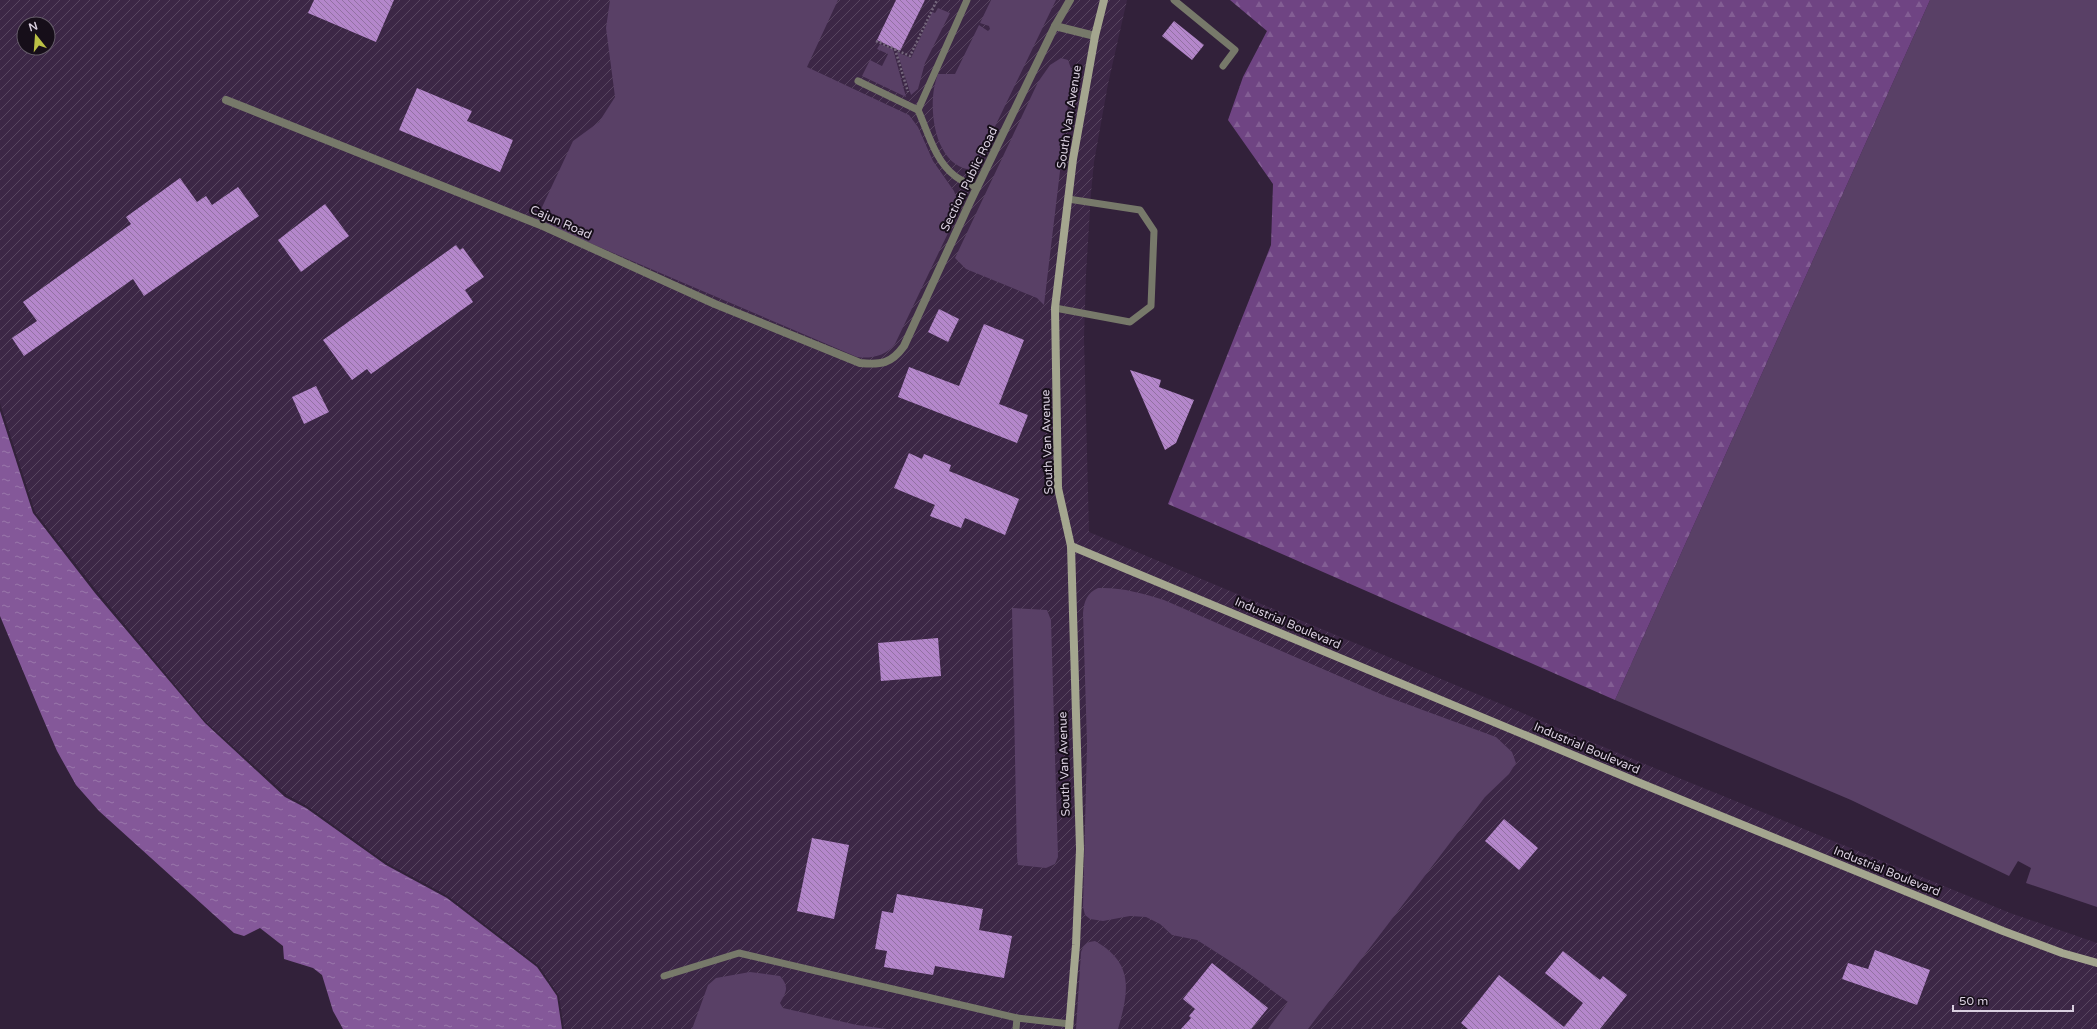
<svg xmlns="http://www.w3.org/2000/svg" width="2097" height="1029" font-family="'Varela Round',sans-serif">
	<defs>
		<pattern id="industrial-furrows" width="10" height="10" patternUnits="userSpaceOnUse"><rect width="10" height="10" fill="#3c2746"/><path d="M-1 1l2-2M0 10L10 0M9 11l2-2" fill="none" stroke="#584560"/></pattern>
		<pattern id="forest-firs" width="22" height="20" patternUnits="userSpaceOnUse"><rect width="22" height="20" fill="#6f4483"/><path d="M5 1l3.5 6h-7zM16 11l3.5 6h-7z" fill="#835e94"/></pattern>
		<pattern id="water-ripples" width="26" height="14" patternUnits="userSpaceOnUse"><rect width="26" height="14" fill="#845899"/><path d="M2 4q2-2 4 0t4 0M15 11q2-2 4 0t4 0" fill="none" stroke="#9a77ab"/></pattern>
		<pattern id="building-back-hatch" width="6" height="6" patternUnits="userSpaceOnUse"><rect width="6" height="6" fill="#b487cb"/><path d="M-1 5l2 2M0 0l6 6M5-1l2 2" fill="none" stroke="#9271a2"/></pattern>
	</defs>
	<rect width="100%" height="100%" fill="#32213a"/>
	<path fill="url(#industrial-furrows)" fill-rule="evenodd" d="M0 0H1127L1108 84 1094 162 1091 193 1086 274 1084 338 1089 532 1647 765 2010 913 2097 943V1029H564L559 996 539 966 448 896 387 863 307 806 287 795 206 722 97 591 35 512 0 403ZM24 24H48V48H24Z"/>
	<g fill="#594066">
		<path d="M610 0H838L807 67 909 115 918 127 933 161 954 191 960 208 895 344C886 356 871 359 857 357L536 220 573 141 599 122 615 97 606 28Z"/>
		<path d="M991 0H1056L974 170C933 169 926 103 938 74H955L979 25 988 31 990 29 989 26 980 23Z"/>
		<path d="M1930 0H2097V907L2026 883 2031 868 2018 861 2009 876 1851 800 1615 700Z"/>
		<path d="M938 8 950 13 925 63 918 89 911 95 897 52 911 58 932 12 935 13Z"/>
		<path d="M880 44 893 49 906 97 862 76 870 60 882 66 888 54 877 49Z"/>
		<path d="M1061 58 1068 60 1072 71 1044 305 1037 298 966 269 955 258 1038 82 1050 65Z"/>
		<path d="M1098 588C1120 587 1143 593 1164 600L1385 696 1496 737 1512 752 1516 763 1509 774 1485 797 1308 1029H1268L1288 1002 1244 970 1197 940 1172 935 1160 924 1146 917 1130 916 1103 921 1090 919 1085 915 1083 907 1087 744 1083 613C1084 601 1087 593 1098 588Z"/>
		<path d="M1012 608 1047 610 1051 620 1058 857 1055 864 1046 868 1018 865 1017 857Z"/>
		<path d="M1095 941C1134 963 1129 991 1118 1029H1076L1081 952C1084 944 1086 942 1095 941Z"/>
		<path d="M750 972 780 976C789 986 787 992 780 1003L783 1008 857 1025 887 1029H692L708 985 716 978Z"/>
	</g>
	<path fill="url(#forest-firs)" d="M1230 0H1930L1615 700 1168 504 1271 245 1273 184 1228 120 1243 77 1267 31Z"/>
	<path fill="url(#water-ripples)" d="M0 411 33 513 95 593 205 723 285 797 306 808 386 865 447 898 537 967 557 996 562 1029H343L333 1011 322 975 313 968 284 959 283 946 260 928 244 936 234 933 99 811 76 785 57 751 41 714 0 616Z"/>
	<g fill="url(#building-back-hatch)">
		<path d="M314 0H394L376 42 308 13Z"/>
		<path d="M896 0H925L900 51 877 40Z"/>
		<path d="M1174 21 1204 45 1192 60 1162 36Z"/>
		<path d="M417 88 472 111 467 121 513 140 500 172 399 130Z"/>
		<path d="M180 178 197 202 206 196 212 205 238 187 259 216 144 296 133 279 24 356 12 338 37 321 23 302 131 224 126 217Z"/>
		<path d="M325 204 349 236 301 272 278 240Z"/>
		<path d="M456 245 460 250 463 248 484 277 465 290 473 302 371 374 367 369 352 380 323 340Z"/>
		<path d="M939 309 959 319 948 342 928 332Z"/>
		<path d="M984 324 1024 340 999 404 1028 415 1017 443 898 397 909 367 959 386Z"/>
		<path d="M1130 370 1161 380 1159 387 1194 400 1176 443 1165 450Z"/>
		<path d="M316 386 329 412 304 424 292 397Z"/>
		<path d="M909 453 922 459 924 454 951 465 949 471 1019 499 1005 535 965 518 961 528 930 516 935 505 894 488Z"/>
		<path d="M938 638 941 676 881 681 878 643Z"/>
		<path d="M1504 819 1538 848 1519 870 1485 841Z"/>
		<path d="M812 838 849 845 834 919 797 911Z"/>
		<path d="M897 894 983 909 979 930 1012 936 1004 978 935 966 933 975 884 967 887 951 875 949 882 911 893 913Z"/>
		<path d="M1875 950 1930 970 1917 1005 1842 979 1848 963 1868 969Z"/>
		<path d="M1563 951 1600 980 1603 976 1627 995 1600 1029H1468L1461 1023 1499 975 1564 1027 1583 1003 1545 973Z"/>
		<path d="M1212 963 1268 1008 1251 1029H1181L1191 1018 1189 1016 1195 1009 1183 999Z"/>
	</g>
	<g fill="none" stroke-linecap="round" stroke-linejoin="round">
		<g stroke="#74667c" stroke-width="2.5" stroke-dasharray="2 2" stroke-linecap="butt">
			<path d="M876 41 910 56 937 0"/>
			<path d="M895 49 908 92"/>
		</g>
		<g stroke="#77796a" stroke-width="7">
			<path d="M967 0 918 110C928 132 935 161 955 176 961 181 970 184 977 188"/>
			<path d="M1174 0 1235 50 1223 66"/>
			<path d="M858 81 918 110"/>
			<path d="M1055 308 1130 322 1151 306 1154 231 1140 210 1068 199"/>
			<path d="M664 976 739 953 1017 1018"/>
			<path d="M1016 1029 1017 1018 1070 1024"/>
		</g>
		<g stroke="#77796a" stroke-width="8">
			<path d="M1055 26 1095 36"/>
			<path d="M226 100 543 226 715 304 860 363C881 365 891 364 904 346L970 202 1055 26 1070 0"/>
		</g>
		<g stroke="#a4a68f" stroke-width="8">
			<path d="M1071 546 1640 783 2003 931 2062 953 2097 963"/>
			<path d="M1069 1029 1076 945 1080 849 1071 546 1058 488 1055 308 1073 159 1095 36 1104 0"/>
		</g>
	</g>
	<g text-anchor="middle" stroke-width="4" stroke-linejoin="round" paint-order="stroke">
		<g font-size="12" fill="#d9cfdf" stroke="#160e19">
			<text transform="translate(1069 117) rotate(-81)" y="4">South Van Avenue</text>
			<text transform="translate(969 179) rotate(-64)" y="4">Section Public Road</text>
			<text transform="translate(561 222) rotate(24)" y="4">Cajun Road</text>
			<text transform="translate(1047 442) rotate(-92)" y="4">South Van Avenue</text>
			<text transform="translate(1288 623) rotate(23)" y="4">Industrial Boulevard</text>
			<text transform="translate(1587 748) rotate(23)" y="4">Industrial Boulevard</text>
			<text transform="translate(1064 764) rotate(-92)" y="4">South Van Avenue</text>
			<text transform="translate(1887 871) rotate(22)" y="4">Industrial Boulevard</text>
		</g>
	</g>
	<g transform="translate(36 36) rotate(343)"><circle r="19" fill="#160e19" stroke="#645b68"/>
	<path d="M0-3L7 15L0 10L-7 15Z" fill="#bbc045"/>
	<text y="-6" font-size="11" font-weight="bold" text-anchor="middle" fill="#d9cfdf">N</text>
	</g>
	<path d="M1953 1005v6h120v-6" fill="none" stroke="#d9cfdf" stroke-width="2"/>
	<text x="1959" y="1005" font-size="12" fill="#d9cfdf" stroke="#160e19" stroke-width="3" paint-order="stroke">50 m</text>
</svg>
